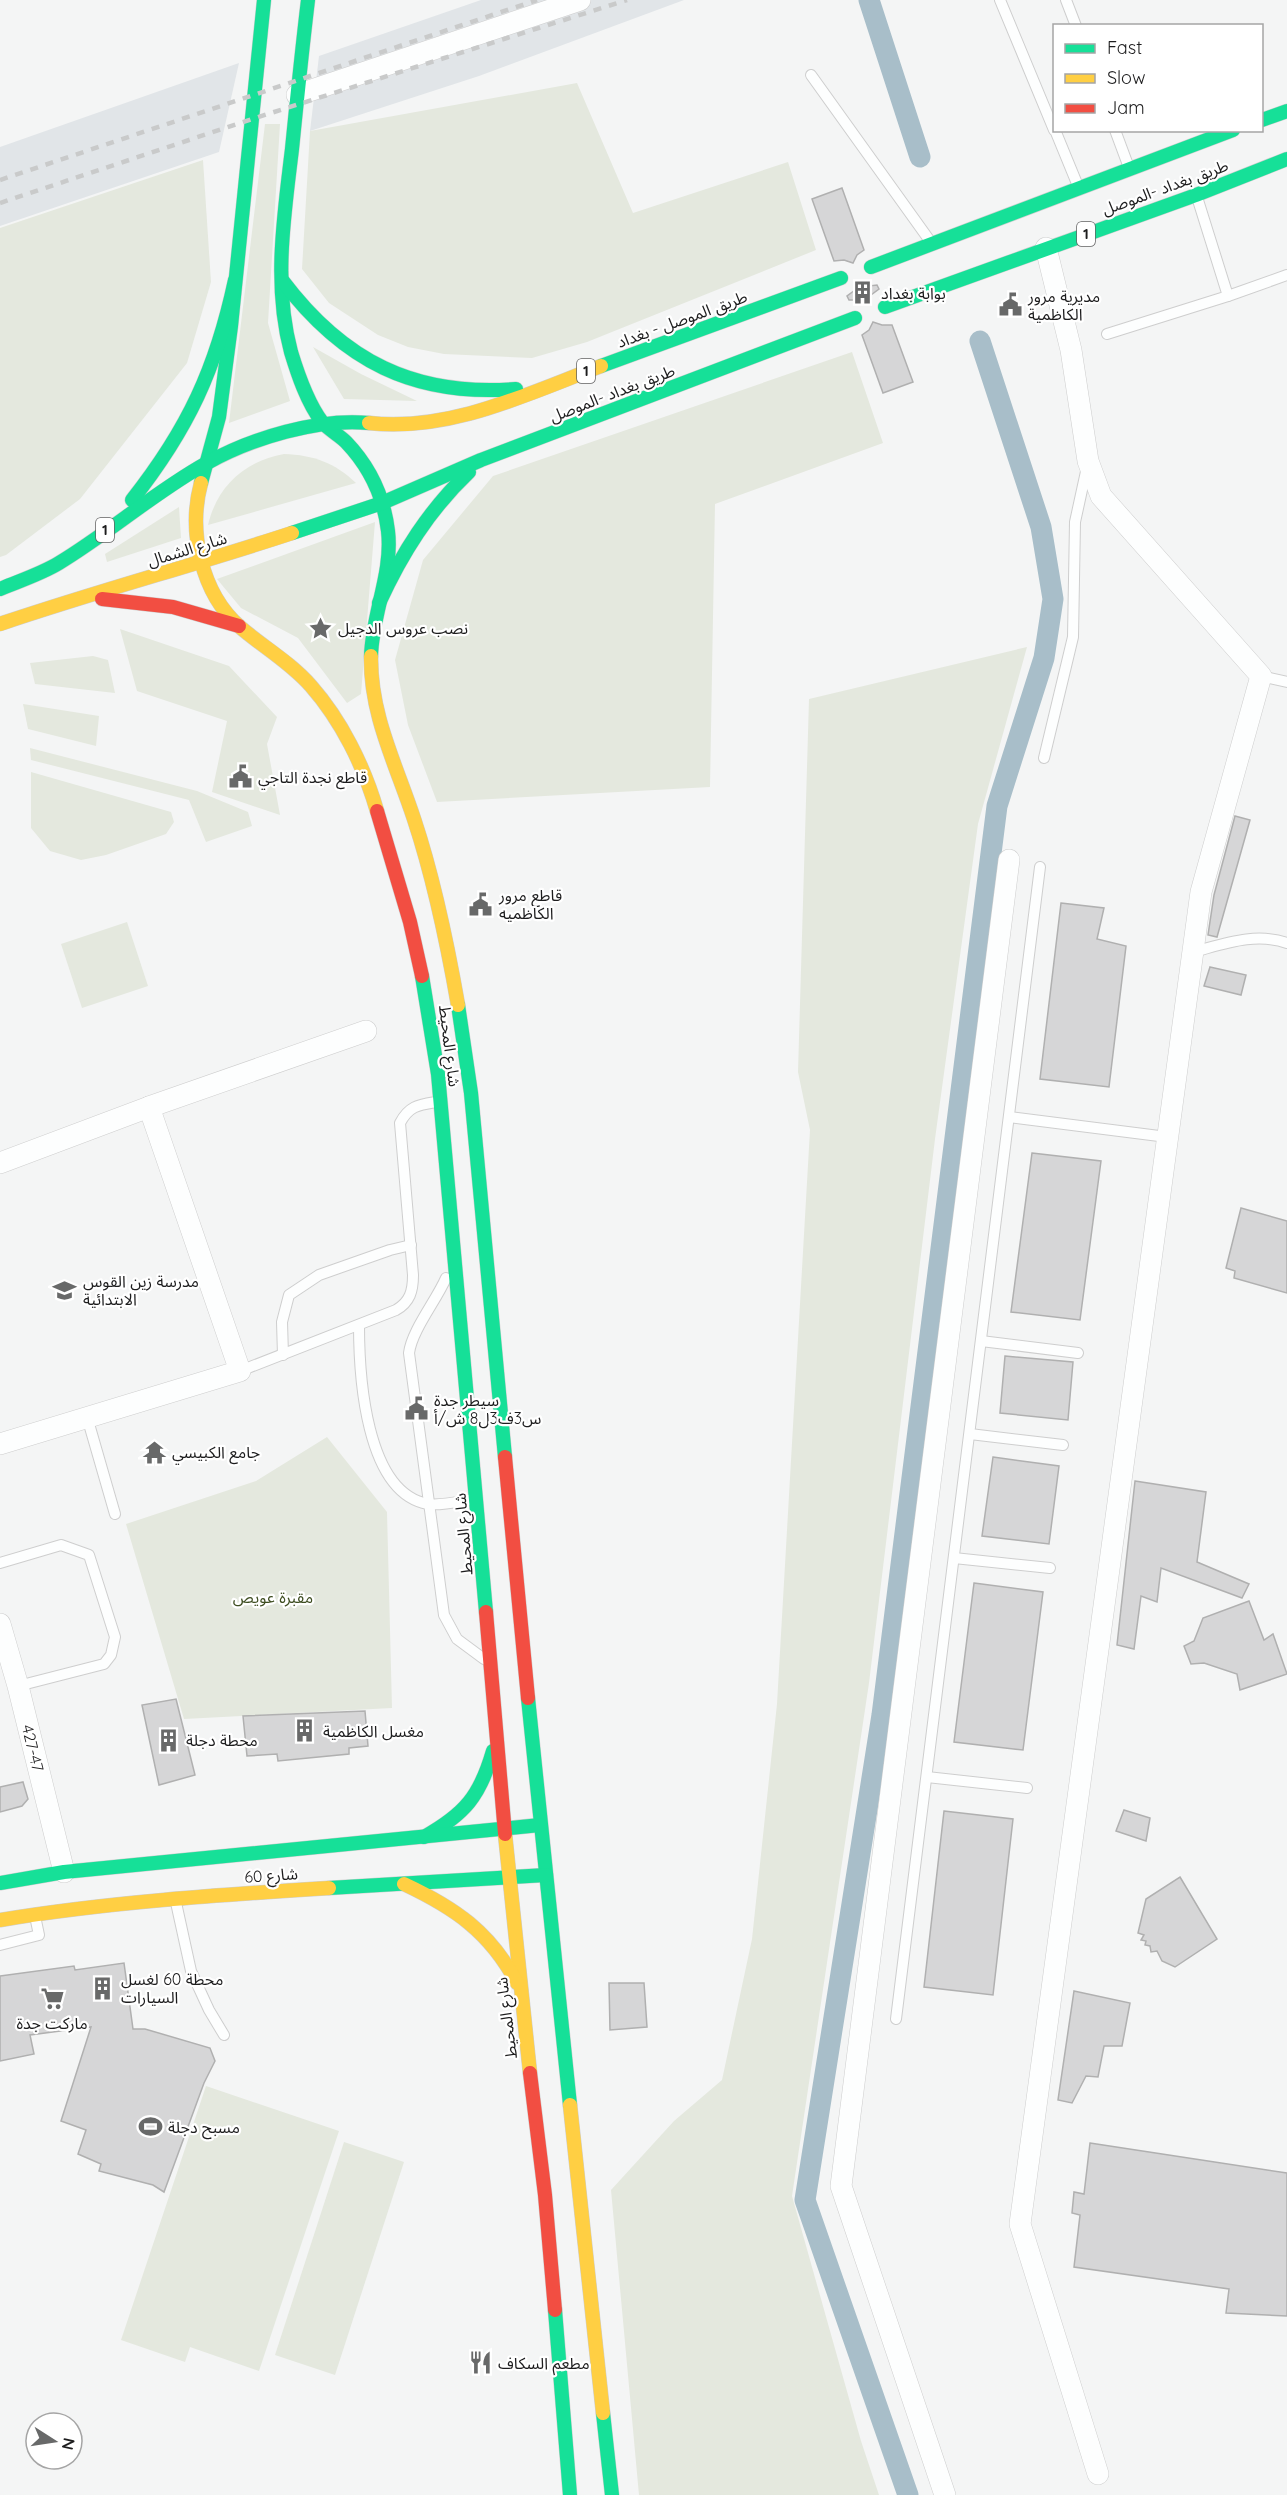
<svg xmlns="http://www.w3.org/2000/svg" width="1287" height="2495" font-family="Quicksand,'Noto Sans Arabic',sans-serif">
	<rect width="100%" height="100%" fill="#f4f5f5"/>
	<g fill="#e1e5e8">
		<path d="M481 0H684L479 76 310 131 319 56Z"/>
		<path d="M239 63 219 152 0 226V147Z"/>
	</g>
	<g fill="#e4e8de">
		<path d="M577 83 633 213 788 162 816 250 587 342 532 358 444 354 408 347 378 335 329 303 302 269 310 131Z"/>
		<path d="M265 124H280L268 323 290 401 229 423Z"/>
		<path d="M203 160 211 282 187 363 80 499 6 555 0 557V228Z"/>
		<path d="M313 347 361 374 417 401 344 399Z"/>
		<path d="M852 352 883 443 715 504 710 787 437 802 408 725 395 660 423 560 493 476Z"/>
		<path d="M284 454C314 455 335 463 356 483L208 525C217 486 245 461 284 454Z"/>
		<path d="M179 507 181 538 107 562 105 554Z"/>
		<path d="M375 522 361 694 347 703 298 638 241 608 217 579Z"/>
		<path d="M120 629 229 666 277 717 267 744 280 815 212 792 227 721 137 691Z"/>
		<path d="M1027 647 978 824 935 1139 869 1683 792 2196 861 2441 879 2495H639L611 2190 674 2121 722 2080 752 1939 777 1704 810 1130 798 1072 809 699Z"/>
		<path d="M93 656 108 660 115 693 35 684 30 663Z"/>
		<path d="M23 704 99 716 96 746 28 729Z"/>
		<path d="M30 748 197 791 248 812 252 826 206 842 189 800 31 760Z"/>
		<path d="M31 772 171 812 174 822 166 834 106 855 81 860 50 851 31 828Z"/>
		<path d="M127 922 148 986 82 1008 61 944Z"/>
		<path d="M327 1437 387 1512 392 1708 184 1719 126 1524 256 1481Z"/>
		<path d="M206 2086 339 2131 259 2371 190 2347 185 2362 121 2340Z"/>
		<path d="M344 2142 404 2162 335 2375 275 2355Z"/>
	</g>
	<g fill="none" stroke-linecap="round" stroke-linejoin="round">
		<g stroke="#a8bec9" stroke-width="21">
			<path d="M869 0 920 157"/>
			<path d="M908 2495 805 2200 882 1715 997 806 1044 658 1053 599 1041 527 980 341"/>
		</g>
	</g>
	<g fill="#d6d6d7" stroke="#b0b0b0" stroke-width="1.5">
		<path d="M842 188 864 250 857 255 853 263 844 260 834 261 812 199Z"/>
		<path d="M859 282 869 286 877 285 879 289 871 295 867 303 859 300H849L847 296 855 290Z"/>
		<path d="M873 322 882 325H892L913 382 883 393 862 335 869 330Z"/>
		<path d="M1235 816 1250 820 1217 937 1208 935 1214 895Z"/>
		<path d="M1061 903 1104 908 1097 939 1126 946 1109 1087 1040 1079Z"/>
		<path d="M1210 967 1246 975 1241 995 1204 986Z"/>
		<path d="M1032 1153 1101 1161 1080 1320 1011 1312Z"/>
		<path d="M1241 1208 1287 1221V1293L1234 1278 1235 1271 1226 1268Z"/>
		<path d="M1005 1356 1073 1362 1068 1420 1000 1413Z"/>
		<path d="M993 1457 1059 1466 1049 1544 982 1536Z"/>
		<path d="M1135 1481 1206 1492 1197 1562 1249 1584 1242 1598 1161 1568 1157 1602 1141 1596 1134 1649 1117 1645Z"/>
		<path d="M974 1583 1043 1592 1023 1750 954 1742Z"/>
		<path d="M1249 1601 1264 1640 1273 1634 1287 1674 1240 1690 1237 1674 1204 1663 1191 1664 1184 1646 1194 1641 1203 1618Z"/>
		<path d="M176 1699 195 1775 159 1785 142 1705Z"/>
		<path d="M365 1711 368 1746 349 1748V1754L278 1761 277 1754 247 1756 243 1716Z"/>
		<path d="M23 1782 28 1799 22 1806 0 1812V1787Z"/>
		<path d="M1124 1810 1150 1818 1146 1841 1116 1831Z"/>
		<path d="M944 1811 1013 1819 993 1995 924 1987Z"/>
		<path d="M1180 1877 1217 1939 1175 1967 1162 1961 1157 1951 1151 1952 1150 1946 1145 1945 1146 1941 1141 1940 1144 1935 1138 1933 1146 1899Z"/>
		<path d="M124 1963 133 2029H145L210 2048 215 2061 204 2083 164 2192 153 2185 99 2171 101 2164 78 2154 86 2130 61 2121 91 2027 30 2035 34 2054 0 2061V1976L74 1966 75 1970Z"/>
		<path d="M609 1983H644L647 2027 610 2030Z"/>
		<path d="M1074 1991 1130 2003 1122 2046H1104L1098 2077 1086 2076 1072 2103 1058 2100Z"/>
		<path d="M1090 2143 1287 2173V2316L1226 2313 1229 2289 1074 2267 1080 2215 1072 2213 1074 2192 1084 2194Z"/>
	</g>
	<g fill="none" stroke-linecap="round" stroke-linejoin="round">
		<defs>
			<g id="lane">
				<path d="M1000 0 1054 130"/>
				<path d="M1066 0 1076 26"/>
				<path d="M811 75 930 241"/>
				<path d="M1055 130 1078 186"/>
				<path d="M1115 130 1128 165"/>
				<path d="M1228 296 1287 275"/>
				<path d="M1107 334 1228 296 1197 197"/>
				<path d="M1261 676 1287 682"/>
				<path d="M1044 758 1073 637 1075 522 1087 467"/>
				<path d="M1193 952C1224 944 1255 932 1287 943"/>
				<path d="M1009 1117 1167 1137"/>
				<path d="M446 1278C436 1301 412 1330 409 1353L444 1615 457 1639 484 1659"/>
				<path d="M359 1325C359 1374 365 1493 428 1504 442 1506 460 1501 474 1499"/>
				<path d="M981 1341 1078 1353"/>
				<path d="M283 1355 282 1322 289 1295 319 1275 390 1250 411 1245"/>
				<path d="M240 1371 396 1310C410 1302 413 1291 413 1275L400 1123C409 1106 418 1105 436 1102"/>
				<path d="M87 1417 115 1514"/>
				<path d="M970 1434 1063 1445"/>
				<path d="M954 1558 1050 1568"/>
				<path d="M0 1563 61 1545 89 1555 115 1637 111 1655 104 1664 18 1686"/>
				<path d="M927 1777 1027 1788"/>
				<path d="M175 1898 191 1971 209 2010 224 2035"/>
				<path d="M0 1945 39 1935 35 1916"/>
				<path d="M896 2019 1040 867"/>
			</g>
			<g id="street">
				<path d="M297 95 580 0"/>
				<path d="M1046 248 1071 350 1088 461 1101 496 1261 676 1201 892 1020 2224 1098 2474"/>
				<path d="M0 1163 149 1107 366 1031"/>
				<path d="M0 1444 240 1371 149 1107"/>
				<path d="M0 1624 18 1686 64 1872"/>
				<path d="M945 2495 841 2186 1009 860"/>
			</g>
			<g id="fast">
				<path d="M308 0C302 50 297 99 292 149 284 216 273 285 291 352 298 375 307 402 322 422 329 430 339 435 346 442 370 467 384 498 388 531 393 573 372 614 371 656"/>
				<path d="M1262 120 1287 111"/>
				<path d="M871 267 1233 130"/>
				<path d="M282 280C343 361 414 397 516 389"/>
				<path d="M885 307 1196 195 1287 159"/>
				<path d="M601 366 841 278"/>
				<path d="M201 483 219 417 231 326 264 0"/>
				<path d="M132 500C188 429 216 369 235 280"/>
				<path d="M292 533 382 503 481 460 855 318"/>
				<path d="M0 589C19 581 41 574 59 563 109 533 156 491 207 463 252 438 318 418 369 423"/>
				<path d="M379 603C402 553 429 510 469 472"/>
				<path d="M422 976 438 1074 486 1612"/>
				<path d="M458 1005 471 1093 505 1457"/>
				<path d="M528 1698 570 2105"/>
				<path d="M424 1837C465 1814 480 1796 493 1751"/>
				<path d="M0 1883 64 1872 540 1825"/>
				<path d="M329 1888 546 1875"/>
				<path d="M555 2310 570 2495"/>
				<path d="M603 2413 612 2495"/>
			</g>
			<g id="slow">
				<path d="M369 423C450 432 527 394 601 366"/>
				<path d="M201 483C188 531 201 593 240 627 263 647 290 662 311 686 341 720 364 766 377 811"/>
				<path d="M0 624C97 591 195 565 292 533"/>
				<path d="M371 656C370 715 396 764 414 819 434 879 447 942 458 1005"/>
				<path d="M505 1834 530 2073"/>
				<path d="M404 1884C455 1908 490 1932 517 1983"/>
				<path d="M0 1920C109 1902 219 1895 329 1888"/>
				<path d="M570 2105 603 2413"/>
			</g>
			<g id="jam">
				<path d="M102 599 173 607 239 626"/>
				<path d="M377 811 410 922 422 976"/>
				<path d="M505 1457 528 1698"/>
				<path d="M486 1612 505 1834"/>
				<path d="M530 2073 545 2195 555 2310"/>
			</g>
		</defs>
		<use href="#lane" stroke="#cecece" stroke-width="12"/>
		<use href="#street" stroke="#cecece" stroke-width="22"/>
		<use href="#fast" stroke="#cecece" stroke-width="15"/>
		<use href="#slow" stroke="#cecece" stroke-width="15"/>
		<use href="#jam" stroke="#cecece" stroke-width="15"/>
		<use href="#lane" stroke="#fdfefe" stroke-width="10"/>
		<use href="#street" stroke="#fdfefe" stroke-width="21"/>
		<use href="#fast" stroke="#16e098" stroke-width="14"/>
		<use href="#slow" stroke="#ffcf43" stroke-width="14"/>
		<use href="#jam" stroke="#f24e42" stroke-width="14"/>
		<g stroke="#c9caca" stroke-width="4.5" stroke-dasharray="8 8" stroke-linecap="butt">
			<path d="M0 180 537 0"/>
			<path d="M0 203 252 119 627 0"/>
		</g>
	</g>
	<defs>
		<symbol id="building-bare" viewBox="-9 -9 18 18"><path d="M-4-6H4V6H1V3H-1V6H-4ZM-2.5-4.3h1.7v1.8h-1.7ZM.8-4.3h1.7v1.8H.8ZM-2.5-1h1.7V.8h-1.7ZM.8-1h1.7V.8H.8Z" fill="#686969" stroke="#fff" stroke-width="2.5" paint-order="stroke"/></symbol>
		<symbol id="civic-bare" viewBox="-9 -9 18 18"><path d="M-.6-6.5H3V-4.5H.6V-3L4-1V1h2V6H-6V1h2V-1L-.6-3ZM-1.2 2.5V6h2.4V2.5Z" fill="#686969" stroke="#fff" stroke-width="2.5" paint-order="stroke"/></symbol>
		<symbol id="sight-bare" viewBox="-9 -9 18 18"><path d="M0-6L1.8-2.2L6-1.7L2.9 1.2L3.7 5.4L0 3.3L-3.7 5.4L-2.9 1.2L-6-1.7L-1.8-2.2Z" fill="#686969" stroke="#fff" stroke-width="2.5" paint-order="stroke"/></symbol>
		<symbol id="school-bare" viewBox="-9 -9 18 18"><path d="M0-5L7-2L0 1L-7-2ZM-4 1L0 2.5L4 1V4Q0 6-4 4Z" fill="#686969" stroke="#fff" stroke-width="2.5" paint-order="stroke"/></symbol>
		<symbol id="temple-bare" viewBox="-9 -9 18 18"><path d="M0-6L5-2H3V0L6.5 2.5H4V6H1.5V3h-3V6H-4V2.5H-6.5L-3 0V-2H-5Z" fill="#686969" stroke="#fff" stroke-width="2.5" paint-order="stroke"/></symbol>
		<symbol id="supermarket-bare" viewBox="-9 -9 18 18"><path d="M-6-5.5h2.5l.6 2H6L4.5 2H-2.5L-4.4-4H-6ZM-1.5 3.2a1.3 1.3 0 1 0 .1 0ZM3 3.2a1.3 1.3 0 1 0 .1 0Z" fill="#686969" stroke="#fff" stroke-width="2.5" paint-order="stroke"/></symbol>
		<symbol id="stadium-bare" viewBox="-9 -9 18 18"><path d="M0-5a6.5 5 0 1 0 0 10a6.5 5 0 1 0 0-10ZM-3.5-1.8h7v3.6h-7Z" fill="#686969" stroke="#fff" stroke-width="2.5" paint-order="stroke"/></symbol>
		<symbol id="restaurant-bare" viewBox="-9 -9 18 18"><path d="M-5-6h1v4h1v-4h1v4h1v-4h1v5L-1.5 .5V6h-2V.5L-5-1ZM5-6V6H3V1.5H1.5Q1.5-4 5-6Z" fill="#686969" stroke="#fff" stroke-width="2.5" paint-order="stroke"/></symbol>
	</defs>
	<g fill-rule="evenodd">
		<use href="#building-bare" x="846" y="276" width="33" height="33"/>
		<use href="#civic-bare" x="994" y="288" width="33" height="33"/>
		<use href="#sight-bare" x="304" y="612" width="33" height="33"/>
		<use href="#civic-bare" x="224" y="760" width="33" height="33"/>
		<use href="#civic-bare" x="464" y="888" width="33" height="33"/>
		<use href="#school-bare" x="48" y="1274" width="33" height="33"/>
		<use href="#civic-bare" x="400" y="1392" width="33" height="33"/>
		<use href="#temple-bare" x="138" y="1436" width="33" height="33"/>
		<use href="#building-bare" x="288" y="1714" width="33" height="33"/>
		<use href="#building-bare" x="152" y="1724" width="33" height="33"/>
		<use href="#building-bare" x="86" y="1972" width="33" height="33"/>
		<use href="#supermarket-bare" x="36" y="1982" width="33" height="33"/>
		<use href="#stadium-bare" x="134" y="2110" width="33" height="33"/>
		<use href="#restaurant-bare" x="464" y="2346" width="33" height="33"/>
	</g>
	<g text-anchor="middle" stroke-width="4.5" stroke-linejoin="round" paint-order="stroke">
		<g fill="#fff" stroke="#616162" stroke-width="1.5">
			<rect x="1077" y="222" width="18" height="24" rx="4.5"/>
			<rect x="577" y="359" width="18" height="24" rx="4.5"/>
			<rect x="96" y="518" width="18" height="24" rx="4.5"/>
		</g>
		<g font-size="15" font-weight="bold" fill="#1d1d1e">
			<text x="1086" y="239">1</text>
			<text x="586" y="376">1</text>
			<text x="105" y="535">1</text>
		</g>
		<g font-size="16" fill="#1d1d1e" stroke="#fff">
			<text transform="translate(1165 187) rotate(-20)" y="6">طريق بغداد -الموصل</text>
			<text transform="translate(682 319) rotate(-20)" y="6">طريق الموصل - بغداد</text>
			<text transform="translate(612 393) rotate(-21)" y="6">طريق بغداد -الموصل</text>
			<text transform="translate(187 549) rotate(-17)" y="6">شارع الشمال</text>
			<text transform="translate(450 1046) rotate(83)" y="6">شارع المحيط</text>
			<text transform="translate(463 1534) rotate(-95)" y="6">شارع المحيط</text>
			<text transform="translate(33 1748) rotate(76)" y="6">427-47</text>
			<text transform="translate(271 1875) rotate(-4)" y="6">شارع 60</text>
			<text transform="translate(506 2018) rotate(-97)" y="6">شارع المحيط</text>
		</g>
		<g font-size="16" fill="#1d1d1e" stroke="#fff" text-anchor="start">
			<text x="881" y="299">بوابة بغداد</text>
			<text x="1028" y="302">مديرية مرور<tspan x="1028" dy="18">الكاظمية</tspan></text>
			<text x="338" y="634">نصب عروس الدجيل</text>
			<text x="258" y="783">قاطع نجدة التاجي</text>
			<text x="499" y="901">قاطع مرور<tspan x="499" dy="18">الكاظميه</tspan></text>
			<text x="83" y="1287">مدرسة زين القوس<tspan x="83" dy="18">الابتدائية</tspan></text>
			<text x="434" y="1406">سيطر جدة<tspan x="434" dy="18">س3ف3ل8 ش/أ</tspan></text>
			<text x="172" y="1458">جامع الكبيسي</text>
			<text x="323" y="1737">مغسل الكاظمية</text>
			<text x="186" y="1746">محطة دجلة</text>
			<text x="121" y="1985">محطة 60 لغسل<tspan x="121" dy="18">السيارات</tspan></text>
			<text x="52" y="2029" text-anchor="middle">ماركت جدة</text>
			<text x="168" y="2133">مسبح دجلة</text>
			<text x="498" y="2369">مطعم السكاف</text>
		</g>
		<g font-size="16" fill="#3d4d20" stroke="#fff">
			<text x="273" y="1603">مقبرة عويص</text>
		</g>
	</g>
	<rect x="1053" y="24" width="210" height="108" fill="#ffffff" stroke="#a5a5a5" stroke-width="1.5"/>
	<rect x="1065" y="44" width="30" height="9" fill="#16e098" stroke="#a5a5a5" stroke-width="1.5"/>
	<text x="1107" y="54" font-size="18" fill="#1d1d1e">Fast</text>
	<rect x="1065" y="74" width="30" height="9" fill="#ffcf43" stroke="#a5a5a5" stroke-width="1.5"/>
	<text x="1107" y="84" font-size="18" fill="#1d1d1e">Slow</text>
	<rect x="1065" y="104" width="30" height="9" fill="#f24e42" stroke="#a5a5a5" stroke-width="1.5"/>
	<text x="1107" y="114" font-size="18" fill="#1d1d1e">Jam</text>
	<g transform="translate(54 2441) rotate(102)"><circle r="28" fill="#ffffff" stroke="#a5a5a5" stroke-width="1.5"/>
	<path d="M0-4.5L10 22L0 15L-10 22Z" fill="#686969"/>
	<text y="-9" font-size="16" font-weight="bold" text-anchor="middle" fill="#1d1d1e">N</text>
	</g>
</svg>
